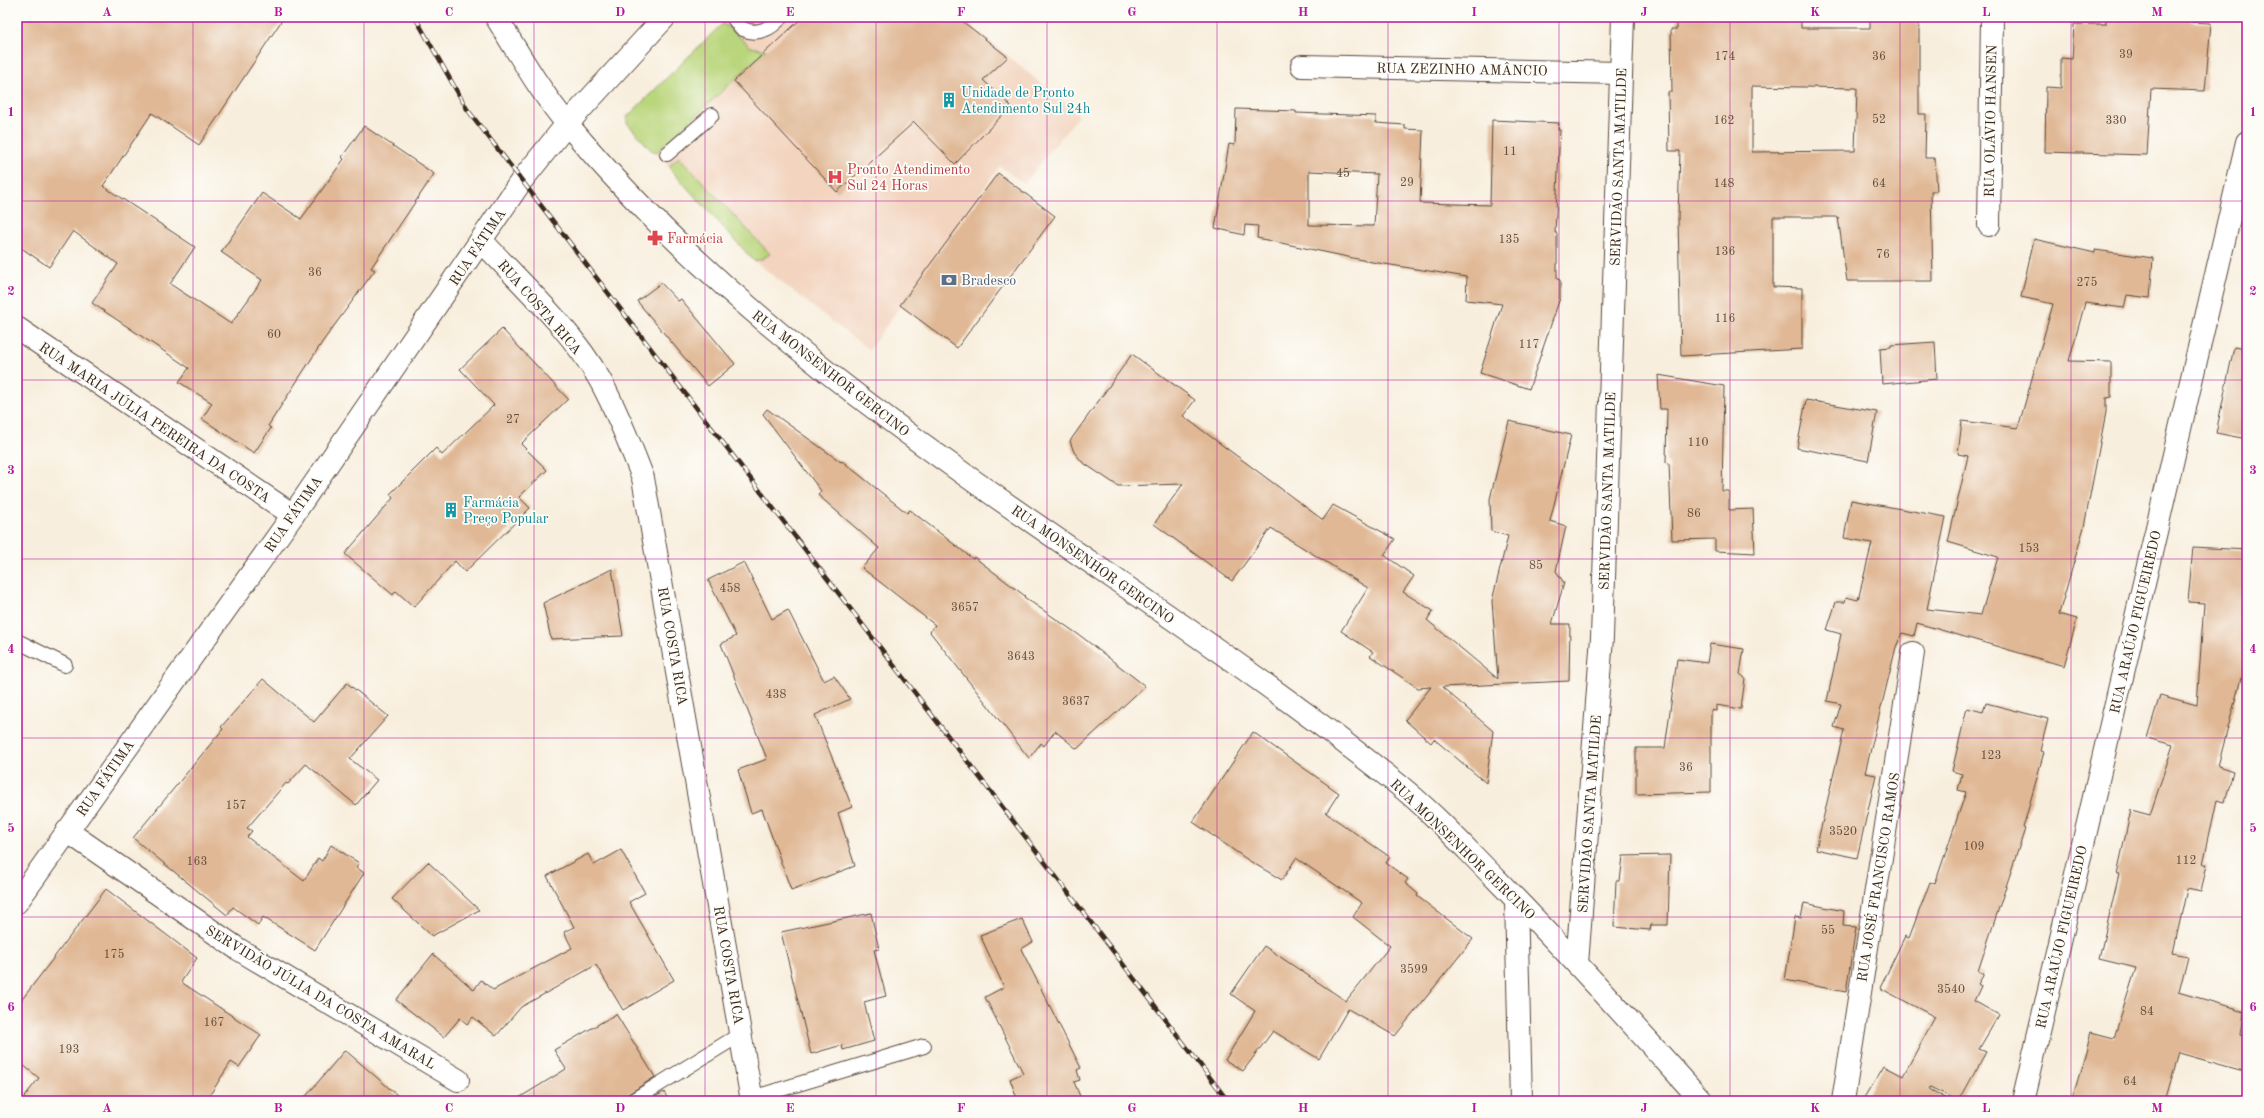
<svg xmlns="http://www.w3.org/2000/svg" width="2264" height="1118" font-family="'Old Standard TT',serif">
	<rect width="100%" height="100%" fill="#fdfcf7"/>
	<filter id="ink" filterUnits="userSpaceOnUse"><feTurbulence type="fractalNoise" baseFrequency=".025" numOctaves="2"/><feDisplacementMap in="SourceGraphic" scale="8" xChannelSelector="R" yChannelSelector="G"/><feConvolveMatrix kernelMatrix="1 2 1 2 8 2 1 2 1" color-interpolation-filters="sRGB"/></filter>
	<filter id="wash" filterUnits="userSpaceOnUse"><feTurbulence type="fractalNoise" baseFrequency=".012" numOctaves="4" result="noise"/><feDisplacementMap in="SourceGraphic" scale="16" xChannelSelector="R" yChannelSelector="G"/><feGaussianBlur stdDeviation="0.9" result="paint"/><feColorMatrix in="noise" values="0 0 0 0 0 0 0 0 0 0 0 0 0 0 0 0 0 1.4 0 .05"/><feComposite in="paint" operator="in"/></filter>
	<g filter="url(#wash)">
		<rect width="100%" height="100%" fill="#f8eedd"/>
		<path fill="#f3d4bf" d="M730 17H961L1079 115 1024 184 1000 166 869 350 754 261 626 120Z"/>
		<g fill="#bad67c" stroke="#7a804d">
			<path d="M723 23 751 47 766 50 657 152 651 150 627 123V117Z"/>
			<path d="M679 157 770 254 762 259 754 261 671 170 670 165Z"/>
		</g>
		<g id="blocks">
			<g fill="#e0b895" fill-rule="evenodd">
				<path d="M17 17H284L199 145 152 113 103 186 195 247 170 284 231 324 262 280 221 252 262 193 301 219 344 159 342 157 364 126 434 174 371 268 375 270 323 341 268 426 271 428 254 453 202 419 212 403 179 382 189 368 92 303 118 264 73 231 49 267 17 245Z"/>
				<path d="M803 17H957L1008 57 983 80 1011 106 955 164 914 122 837 192 734 81Z"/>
				<path d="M1677 17H1801V28H1870V17H1919V114H1926L1925 158H1935L1937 191H1931L1933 281H1847L1838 217H1773V287L1802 288V349L1681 356 1678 217 1680 151H1669L1668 92H1672L1671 29H1677ZM1752 86 1857 88 1855 151 1752 152Z"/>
				<path d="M2106 17H2191V22L2211 23 2205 91 2151 89 2147 155 2045 152 2046 87 2061 88V58L2072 59 2074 24H2106Z"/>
				<path d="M1236 109 1296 111V113L1376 116V123L1405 125V129L1423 130 1420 203 1490 205 1492 120 1559 123 1558 130H1560L1555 233H1557V279L1560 280V298L1529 389 1480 373 1502 304 1466 300 1467 277 1372 262 1257 238 1258 226 1245 225 1244 235 1215 228 1229 144 1235 145ZM1309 171 1377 174 1374 226 1309 225Z"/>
				<path d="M998 173 1055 216 957 348 900 305Z"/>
				<path d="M2034 239 2095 253V250L2153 258 2150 298 2127 295 2124 308 2085 303 2069 361 2111 362V397L2106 398V412L2084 527 2059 614 2077 619 2064 666 1917 623 1914 636 1902 633 1896 647 1865 773 1876 775 1857 858 1816 849 1844 730 1834 727 1841 704 1827 701 1841 634 1827 630 1836 602H1845L1846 597 1858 600 1872 543 1844 538 1851 500 1946 517 1927 609 1981 615 1998 557 1948 542 1968 456 1958 454 1962 421 2018 428 2053 304 2021 297Z"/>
				<path d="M661 283 678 301 681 299 735 364 708 386 637 301Z"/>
				<path d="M502 329 568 399 521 444 547 470 519 497 530 508 465 572 455 561 414 607 396 591 393 595 345 554 393 498 390 494 436 448 442 455 494 405 460 369Z"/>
				<path d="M1935 342 1937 379 1882 384 1880 348 1891 347V345Z"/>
				<path d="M2234 347 2247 349V439L2216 433Z"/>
				<path d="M1132 354 1195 400 1183 416 1323 520 1333 505 1395 539 1384 555 1414 576 1403 592 1433 611 1427 620 1498 679 1492 601 1508 536 1491 531 1490 499 1509 421 1571 435 1550 521 1566 526 1556 571 1564 583 1552 624H1570L1569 681 1442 687 1493 731 1486 783 1434 739 1431 743 1405 720 1431 687 1418 688 1370 656 1373 652 1341 631 1368 588 1271 528 1232 581 1154 524 1183 484 1118 486 1082 462 1074 452 1070 441Z"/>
				<path d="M1658 375 1724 386 1722 491H1729V510L1753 509 1755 553 1715 551V539L1672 540 1669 463 1666 462 1667 409H1660Z"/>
				<path d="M1806 400 1877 412 1868 461 1797 448Z"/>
				<path d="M767 409 841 462 842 461 907 513 910 510 973 559 974 557 1025 596 1024 597 1082 637 1145 686 1077 749 1055 731 1044 746 1041 743 1029 758 930 632 935 625 862 568 879 548 818 495 821 491 763 414Z"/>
				<path d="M2193 547 2247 550V678H2241L2218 766 2233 771 2225 802 2217 800 2203 864H2207L2201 892 2187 889 2173 953 2188 956 2179 992 2244 1011 2241 1035 2247 1037V1072L2179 1053 2165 1101H2072L2091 1032 2114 1038 2136 968 2099 959 2119 874H2117L2131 810 2150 815 2173 745 2147 738 2160 695 2197 705 2204 603 2188 602Z"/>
				<path d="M744 562 772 619 788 610 824 681 834 676 850 699 815 715 852 807 838 813 855 866 791 890 762 809 751 813 738 770 767 759 721 644 736 636 708 580Z"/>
				<path d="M612 569 623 636 551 639 543 603Z"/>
				<path d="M1710 644 1744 649 1740 674 1745 678 1741 709 1716 705V711L1711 710V792L1636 794V748H1665L1677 659 1707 663Z"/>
				<path d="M263 679 314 722 347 683 388 716 350 759 377 780 356 805 306 764 288 784 286 783 247 828 252 831 247 837 304 881 318 858 322 861 331 845 359 863 356 867 364 873 315 950 263 917 258 925 233 907 227 915 133 838 223 729 221 727Z"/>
				<path d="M1986 703 2048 719 2040 751 2044 752 2023 828 2025 829 1978 971 1984 974 1978 984 1981 986 1974 1001 1999 1015 1979 1049 1986 1052 1959 1101 1930 1087 1929 1089 1951 1101H1863L1884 1066 1903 1076 1935 1017 1880 988 1905 936 1909 938 1930 882 1935 884 1966 792 1958 790 1962 774 1952 771 1967 708 1983 712Z"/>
				<path d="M1253 732 1339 793 1326 813 1390 857 1386 863 1408 879 1405 883 1418 894 1417 896 1473 939 1395 1036 1348 1009 1319 1059 1273 1031 1243 1071 1225 1060 1255 1011 1231 994 1264 946 1346 1001 1390 946 1353 917 1362 903 1296 858 1282 880 1248 860 1193 822Z"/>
				<path d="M621 850 645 893 629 902 674 980 623 1010 596 965 521 1007 496 1036 473 1017 467 1024 460 1018 444 1037 396 1000 433 954 474 990 481 980 493 990 572 948 564 932 574 927 547 876 588 854 594 865Z"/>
				<path d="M1670 855 1668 925H1651L1650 930 1614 927 1616 881H1620L1623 856Z"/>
				<path d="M428 862 479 910 432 936 392 899Z"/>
				<path d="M106 889 197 958 181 982 261 1035 239 1067 231 1062 206 1101H21L39 1078 17 1060V1006Z"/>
				<path d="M1804 903 1844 911 1843 926 1856 927 1846 992 1785 980 1795 917 1801 918Z"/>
				<path d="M871 913 879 949 874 950 886 996 864 1002 874 1041 843 1050 842 1045 811 1054 781 932Z"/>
				<path d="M1022 919 1033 942 1021 949 1081 1068 1077 1070 1080 1080 1074 1082 1082 1101H1018L1010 1079 1023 1073 985 997 1004 987 980 935Z"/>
				<path d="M616 1014 655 1077 628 1094 624 1101H514L566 1069 554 1050Z"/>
				<path d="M345 1050 404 1101H302Z"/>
				<path d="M664 1092 669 1101H648Z"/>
			</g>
		</g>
	</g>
	<g filter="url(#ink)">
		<use href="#blocks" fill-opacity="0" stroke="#57473b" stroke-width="1"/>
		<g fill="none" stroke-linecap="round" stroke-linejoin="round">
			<defs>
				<g id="lane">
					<path d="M733 17C736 21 739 27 743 29 758 36 772 28 781 17"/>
					<path d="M667 154 712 115"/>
					<path d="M17 641 65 665"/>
					<path d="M752 1098 924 1046"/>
					<path d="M632 1101 741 1034"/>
				</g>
				<g id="street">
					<path d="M1302 66 1621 73"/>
					<path d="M1989 225 1992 17"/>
					<path d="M481 240C521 284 570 327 600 380 617 411 630 444 643 478L752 1101"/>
					<path d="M67 831 238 949 458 1080"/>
					<path d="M1516 900 1521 1101"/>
					<path d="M1577 964 1602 637 1623 17"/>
					<path d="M1843 1101 1913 653"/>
					<path d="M2023 1101 2247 142"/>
				</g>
				<g id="secondary">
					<path d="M17 328 293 515"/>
					<path d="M17 902 293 515 522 180 567 124 665 17"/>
				</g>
				<path id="primary" d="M496 17C519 54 541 93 569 126 797 400 1121 563 1395 782 1432 811 1463 846 1496 879 1567 951 1634 1026 1702 1101"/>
			</defs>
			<use href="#lane" stroke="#57473b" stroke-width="16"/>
			<use href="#street" stroke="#57473b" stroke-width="24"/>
			<use href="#secondary" stroke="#57473b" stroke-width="24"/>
			<use href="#primary" stroke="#57473b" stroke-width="24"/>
			<use href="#lane" stroke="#fff" stroke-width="14"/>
			<use href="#street" stroke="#fff" stroke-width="22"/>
			<use href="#secondary" stroke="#fff" stroke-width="22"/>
			<use href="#primary" stroke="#fff" stroke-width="22"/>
			<defs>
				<path id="rail" d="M415 17 467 109 1228 1101"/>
			</defs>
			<use href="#rail" stroke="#3b2a1e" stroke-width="4.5"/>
			<use href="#rail" stroke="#fdfcf7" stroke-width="3" stroke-dasharray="9" stroke-linecap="butt"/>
		</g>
	</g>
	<path fill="none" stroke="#b5179e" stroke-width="1" stroke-opacity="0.55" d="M193 17V1101M364 17V1101M534 17V1101M705 17V1101M876 17V1101M1047 17V1101M1217 17V1101M1388 17V1101M1559 17V1101M1730 17V1101M1900 17V1101M2071 17V1101M17 201H2247M17 380H2247M17 559H2247M17 738H2247M17 917H2247"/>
	<defs>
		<symbol id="building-bare" viewBox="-9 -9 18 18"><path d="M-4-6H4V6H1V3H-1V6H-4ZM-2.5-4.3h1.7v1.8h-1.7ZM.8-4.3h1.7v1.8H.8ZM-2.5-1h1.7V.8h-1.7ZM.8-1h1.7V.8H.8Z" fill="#0f9aa8" stroke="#fdfcf7" stroke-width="2.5" paint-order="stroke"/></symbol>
		<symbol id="hospital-bare" viewBox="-9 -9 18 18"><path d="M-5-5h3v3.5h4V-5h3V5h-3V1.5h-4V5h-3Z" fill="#e0444e" stroke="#fdfcf7" stroke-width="2.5" paint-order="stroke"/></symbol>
		<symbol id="pharmacy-bare" viewBox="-9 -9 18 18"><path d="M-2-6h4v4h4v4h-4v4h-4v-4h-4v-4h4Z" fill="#e0444e" stroke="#fdfcf7" stroke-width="2.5" paint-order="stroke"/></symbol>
		<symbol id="bank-bare" viewBox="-9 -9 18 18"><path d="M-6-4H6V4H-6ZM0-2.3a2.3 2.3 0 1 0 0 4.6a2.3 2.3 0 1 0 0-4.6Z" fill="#5c6f8a" stroke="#fdfcf7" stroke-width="2.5" paint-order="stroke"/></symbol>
	</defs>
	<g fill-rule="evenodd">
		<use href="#building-bare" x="938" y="89" width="22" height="22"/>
		<use href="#hospital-bare" x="824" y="166" width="22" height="22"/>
		<use href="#pharmacy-bare" x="644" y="227" width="22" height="22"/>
		<use href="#bank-bare" x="938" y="269" width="22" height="22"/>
		<use href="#building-bare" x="440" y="499" width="22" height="22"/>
	</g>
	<g text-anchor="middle" stroke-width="3.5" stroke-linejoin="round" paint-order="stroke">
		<g font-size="12" fill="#644e3c">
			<text x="2126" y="58">39</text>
			<text x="1725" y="60">174</text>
			<text x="1879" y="60">36</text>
			<text x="1879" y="123">52</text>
			<text x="1724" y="124">162</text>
			<text x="2116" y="124">330</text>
			<text x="1510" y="155">11</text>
			<text x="1343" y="177">45</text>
			<text x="1407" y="186">29</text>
			<text x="1724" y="187">148</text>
			<text x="1879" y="187">64</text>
			<text x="1509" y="243">135</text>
			<text x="1725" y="255">136</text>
			<text x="1883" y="258">76</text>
			<text x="315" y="276">36</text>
			<text x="2087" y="286">275</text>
			<text x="1725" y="322">116</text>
			<text x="274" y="338">60</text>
			<text x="1529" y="348">117</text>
			<text x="513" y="423">27</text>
			<text x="1698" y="446">110</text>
			<text x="1694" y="517">86</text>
			<text x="2029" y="552">153</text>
			<text x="1536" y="569">85</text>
			<text x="730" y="592">458</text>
			<text x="965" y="611">3657</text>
			<text x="1021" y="660">3643</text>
			<text x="776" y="698">438</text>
			<text x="1076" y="705">3637</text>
			<text x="1991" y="759">123</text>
			<text x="1686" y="771">36</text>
			<text x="236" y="809">157</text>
			<text x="1843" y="835">3520</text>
			<text x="1974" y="850">109</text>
			<text x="2186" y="864">112</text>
			<text x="197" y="865">163</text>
			<text x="1828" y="934">55</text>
			<text x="114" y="958">175</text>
			<text x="1414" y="973">3599</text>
			<text x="1951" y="993">3540</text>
			<text x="2147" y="1015">84</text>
			<text x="214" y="1026">167</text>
			<text x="69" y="1053">193</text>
			<text x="2130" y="1085">64</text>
		</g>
		<g font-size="14" fill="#3b2a1e" stroke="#fdfcf7">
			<text transform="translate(1462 69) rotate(1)" y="5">RUA ZEZINHO AMÂNCIO</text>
			<text transform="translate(1990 121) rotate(-89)" y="5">RUA OLÁVIO HANSEN</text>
			<text transform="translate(1618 167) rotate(-88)" y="5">SERVIDÃO SANTA MATILDE</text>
			<text transform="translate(477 247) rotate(-56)" y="5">RUA FÁTIMA</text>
			<text transform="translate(540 307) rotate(49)" y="5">RUA COSTA RICA</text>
			<text transform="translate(831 373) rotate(38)" y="5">RUA MONSENHOR GERCINO</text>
			<text transform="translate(155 422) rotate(34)" y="5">RUA MARIA JÚLIA PEREIRA DA COSTA</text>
			<text transform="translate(1607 491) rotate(-88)" y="5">SERVIDÃO SANTA MATILDE</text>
			<text transform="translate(293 514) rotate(-55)" y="5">RUA FÁTIMA</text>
			<text transform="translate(1093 564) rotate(35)" y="5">RUA MONSENHOR GERCINO</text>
			<text transform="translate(2135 622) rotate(-77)" y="5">RUA ARAÚJO FIGUEIREDO</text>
			<text transform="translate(673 646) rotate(80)" y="5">RUA COSTA RICA</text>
			<text transform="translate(105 778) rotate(-55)" y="5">RUA FÁTIMA</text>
			<text transform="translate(1589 814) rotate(-86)" y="5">SERVIDÃO SANTA MATILDE</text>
			<text transform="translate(1463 849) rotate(44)" y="5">RUA MONSENHOR GERCINO</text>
			<text transform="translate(1878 877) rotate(-81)" y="5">RUA JOSÉ FRANCISCO RAMOS</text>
			<text transform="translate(2061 937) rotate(-77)" y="5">RUA ARAÚJO FIGUEIREDO</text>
			<text transform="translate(729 965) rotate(80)" y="5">RUA COSTA RICA</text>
			<text transform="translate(321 997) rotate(31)" y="5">SERVIDÃO JÚLIA DA COSTA AMARAL</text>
		</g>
		<g font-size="14" fill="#0d838f" stroke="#fdfcf7" text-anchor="start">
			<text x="961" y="97">Unidade de Pronto<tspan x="961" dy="16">Atendimento Sul 24h</tspan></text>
			<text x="463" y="507">Farmácia<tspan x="463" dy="16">Preço Popular</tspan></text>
		</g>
		<g font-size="14" fill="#be3a42" stroke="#fdfcf7" text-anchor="start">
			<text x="847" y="174">Pronto Atendimento<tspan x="847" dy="16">Sul 24 Horas</tspan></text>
			<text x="667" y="243">Farmácia</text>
		</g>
		<g font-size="14" fill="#4e5e75" stroke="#fdfcf7" text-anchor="start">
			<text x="961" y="285">Bradesco</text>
		</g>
	</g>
	<rect width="2264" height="1118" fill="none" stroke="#fdfcf7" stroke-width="44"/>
	<rect x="22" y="22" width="2220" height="1074" fill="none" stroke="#b5179e" stroke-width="1.5"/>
	<g font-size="13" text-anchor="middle" font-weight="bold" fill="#b5179e">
		<text x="107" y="16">A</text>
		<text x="278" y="16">B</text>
		<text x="449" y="16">C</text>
		<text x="620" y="16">D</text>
		<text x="790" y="16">E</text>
		<text x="961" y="16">F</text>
		<text x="1132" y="16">G</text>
		<text x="1303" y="16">H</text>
		<text x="1474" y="16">I</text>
		<text x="1644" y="16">J</text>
		<text x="1815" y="16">K</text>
		<text x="1986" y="16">L</text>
		<text x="2157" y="16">M</text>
		<text x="11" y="116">1</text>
		<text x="2253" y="116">1</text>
		<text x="11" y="295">2</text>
		<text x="2253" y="295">2</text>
		<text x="11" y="474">3</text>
		<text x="2253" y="474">3</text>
		<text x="11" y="653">4</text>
		<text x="2253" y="653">4</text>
		<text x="11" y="832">5</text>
		<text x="2253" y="832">5</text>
		<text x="11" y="1011">6</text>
		<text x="2253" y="1011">6</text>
		<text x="107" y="1112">A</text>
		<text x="278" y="1112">B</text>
		<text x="449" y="1112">C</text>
		<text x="620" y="1112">D</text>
		<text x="790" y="1112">E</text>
		<text x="961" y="1112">F</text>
		<text x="1132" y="1112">G</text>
		<text x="1303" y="1112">H</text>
		<text x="1474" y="1112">I</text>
		<text x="1644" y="1112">J</text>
		<text x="1815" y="1112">K</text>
		<text x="1986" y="1112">L</text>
		<text x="2157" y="1112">M</text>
	</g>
</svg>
